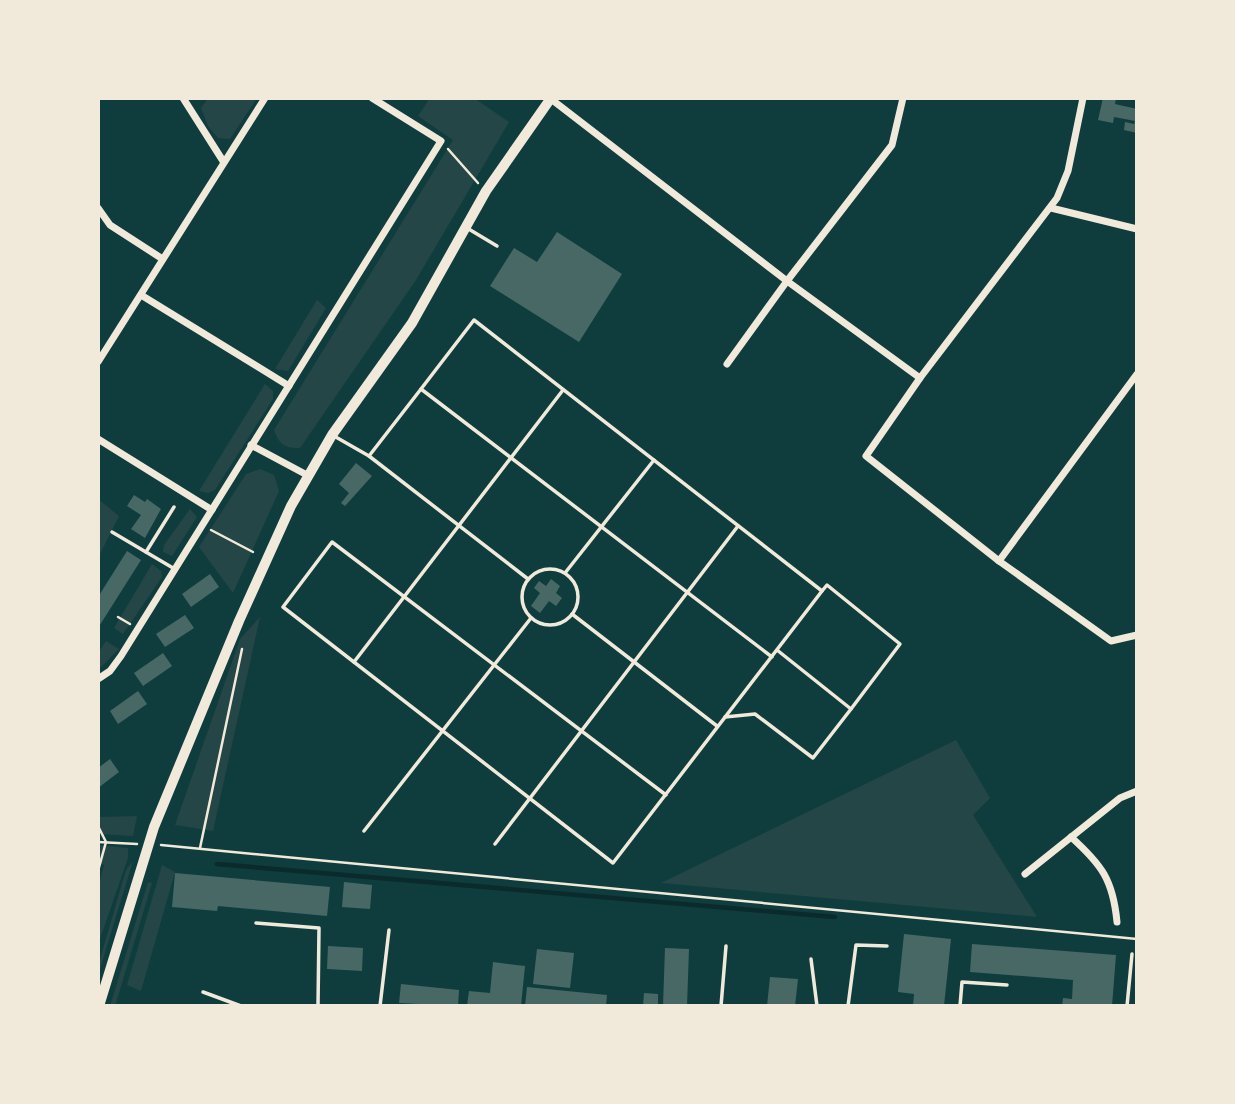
<svg xmlns="http://www.w3.org/2000/svg" width="1235" height="1104" font-family="Ubuntu,sans-serif">
	<rect width="100%" height="100%" fill="#0f3d3e"/>
	<g fill="#244646">
		<path d="M208 98H257L230 139 218 138 208 126 201 108Z"/>
		<path d="M430 98H474L509 122 416 280 300 448C285 449 279 444 274 430L453 140 418 116Z"/>
		<path d="M317 300 326 308 288 371 275 369Z"/>
		<path d="M265 384 273 391V399L215 490 208 493 199 491Z"/>
		<path d="M260 469 274 475 279 491 233 593 199 547 246 474Z"/>
		<path d="M98 499 119 516 98 558Z"/>
		<path d="M190 509 197 517 172 556 163 552 164 545Z"/>
		<path d="M152 564 161 571 162 577 123 634 114 628Z"/>
		<path d="M260 617 213 831 175 825 240 639Z"/>
		<path d="M106 641 119 649 98 670V653Z"/>
		<path d="M956 740 990 798 973 815 1037 917 661 883Z"/>
		<path d="M137 816 133 836 98 834V817Z"/>
		<path d="M98 845 128 848V858L98 945V888L104 865 98 863Z"/>
		<path d="M133 861 100 969 98 975V966L126 870Z"/>
		<path d="M162 865 175 872 141 991 127 985Z"/>
		<path d="M148 882 152 883 119 993 115 1006H110Z"/>
	</g>
	<g fill="none" stroke-linecap="round" stroke-linejoin="round">
		<path stroke="#0a2a2b" stroke-width="4.5" d="M217 864 835 917"/>
	</g>
	<g fill="#486865">
		<path d="M1103 98H1116L1115 104 1137 109V133L1124 130 1125 122 1134 124 1135 121 1114 117 1113 123 1098 120Z"/>
		<path d="M557 232 622 274 579 342 490 286 514 248 537 262Z"/>
		<path d="M356 463 372 476 345 506 341 503 349 493 339 484Z"/>
		<path d="M134 495 145 502 147 499 161 509 145 538 131 529 141 515 127 506Z"/>
		<path d="M127 551 141 560 98 628V597Z"/>
		<path d="M210 574 219 587 191 607 182 594Z"/>
		<path d="M551 579 560 586 556 593 562 598 556 606 549 601 540 613 531 606 540 593 534 588 539 581 546 586Z"/>
		<path d="M185 615 194 628 165 647 156 634Z"/>
		<path d="M163 653 172 666 143 686 134 673Z"/>
		<path d="M138 691 147 704 118 724 110 711Z"/>
		<path d="M110 759 119 772 98 788V768Z"/>
		<path d="M175 873 330 887 327 916 218 906 217 911 172 907Z"/>
		<path d="M344 882 372 885 370 909 342 907Z"/>
		<path d="M904 934 951 939 944 1006H913L914 994 898 992Z"/>
		<path d="M972 944 1116 955 1112 1006H1062L1063 998 1072 999 1073 980 970 972Z"/>
		<path d="M328 946 363 948 362 971 327 969Z"/>
		<path d="M665 948 689 949 687 1006H663Z"/>
		<path d="M537 949 574 953 570 988 533 984Z"/>
		<path d="M493 962 525 966 521 1006H467L469 991 490 993Z"/>
		<path d="M770 977 798 979 795 1006H767Z"/>
		<path d="M401 984 459 990 458 1006 399 1003Z"/>
		<path d="M527 987 607 995 606 1006H525Z"/>
		<path d="M644 993 658 994V1006H643Z"/>
	</g>
	<g fill="none" stroke-linecap="round" stroke-linejoin="round">
		<g stroke="#f1e9da" stroke-width="2.5">
			<path d="M448 149 478 183"/>
			<path d="M211 530 253 552"/>
			<path d="M118 617 130 624"/>
			<path d="M98 826 106 842 98 871"/>
			<path d="M98 842 137 844"/>
			<path d="M161 845 1137 939"/>
			<path d="M200 848 242 649"/>
		</g>
		<g stroke="#f1e9da" stroke-width="3.5">
			<path d="M467 228 497 246"/>
			<path d="M334 436 369 456 528 579"/>
			<path d="M369 456 421 389"/>
			<path d="M112 532 173 568"/>
			<path d="M146 552 174 507"/>
			<circle cx="550" cy="597" r="28"/>
			<path d="M565 573 654 460"/>
			<path d="M822 591 827 585 900 644 851 709"/>
			<path d="M572 614 717 726"/>
			<path d="M354 662 563 390"/>
			<path d="M725 717 755 714 813 758 851 709 777 650"/>
			<path d="M666 795 332 542 283 607 613 863 822 591 474 320 421 389 772 657"/>
			<path d="M364 831 531 618"/>
			<path d="M495 844 738 526"/>
			<path d="M256 923 319 928 318 1006"/>
			<path d="M811 959 817 1006"/>
			<path d="M203 992 241 1006"/>
			<path d="M380 1006 389 930"/>
			<path d="M721 1006 726 946"/>
			<path d="M848 1006 856 945 887 946"/>
			<path d="M960 1006 962 982 1007 985"/>
			<path d="M1127 1006 1132 954"/>
		</g>
		<g stroke="#f1e9da" stroke-width="7">
			<path d="M183 98 223 161"/>
			<path d="M1083 98 1068 171 1057 198 920 378 866 456 999 561 1111 641 1137 635"/>
			<path d="M551 99 787 281 920 378"/>
			<path d="M98 208 110 225 161 258"/>
			<path d="M1051 208 1137 229"/>
			<path d="M141 295 289 386"/>
			<path d="M98 362 265 98"/>
			<path d="M727 364 787 281 892 145 903 98"/>
			<path d="M98 439 212 510"/>
			<path d="M251 445 307 475"/>
			<path d="M999 561 1137 374"/>
			<path d="M98 679 110 671 121 656 441 141 372 98"/>
			<path d="M1071 837C1102 865 1113 880 1117 922"/>
			<path d="M1025 874 1120 798 1137 791"/>
		</g>
		<path stroke="#f1e9da" stroke-width="10" d="M99 1006 154 827 239 621 291 506 332 435 412 323 486 191 551 98"/>
	</g>
	<rect width="1235" height="1104" fill="none" stroke="#f1e9da" stroke-width="200"/>
</svg>
